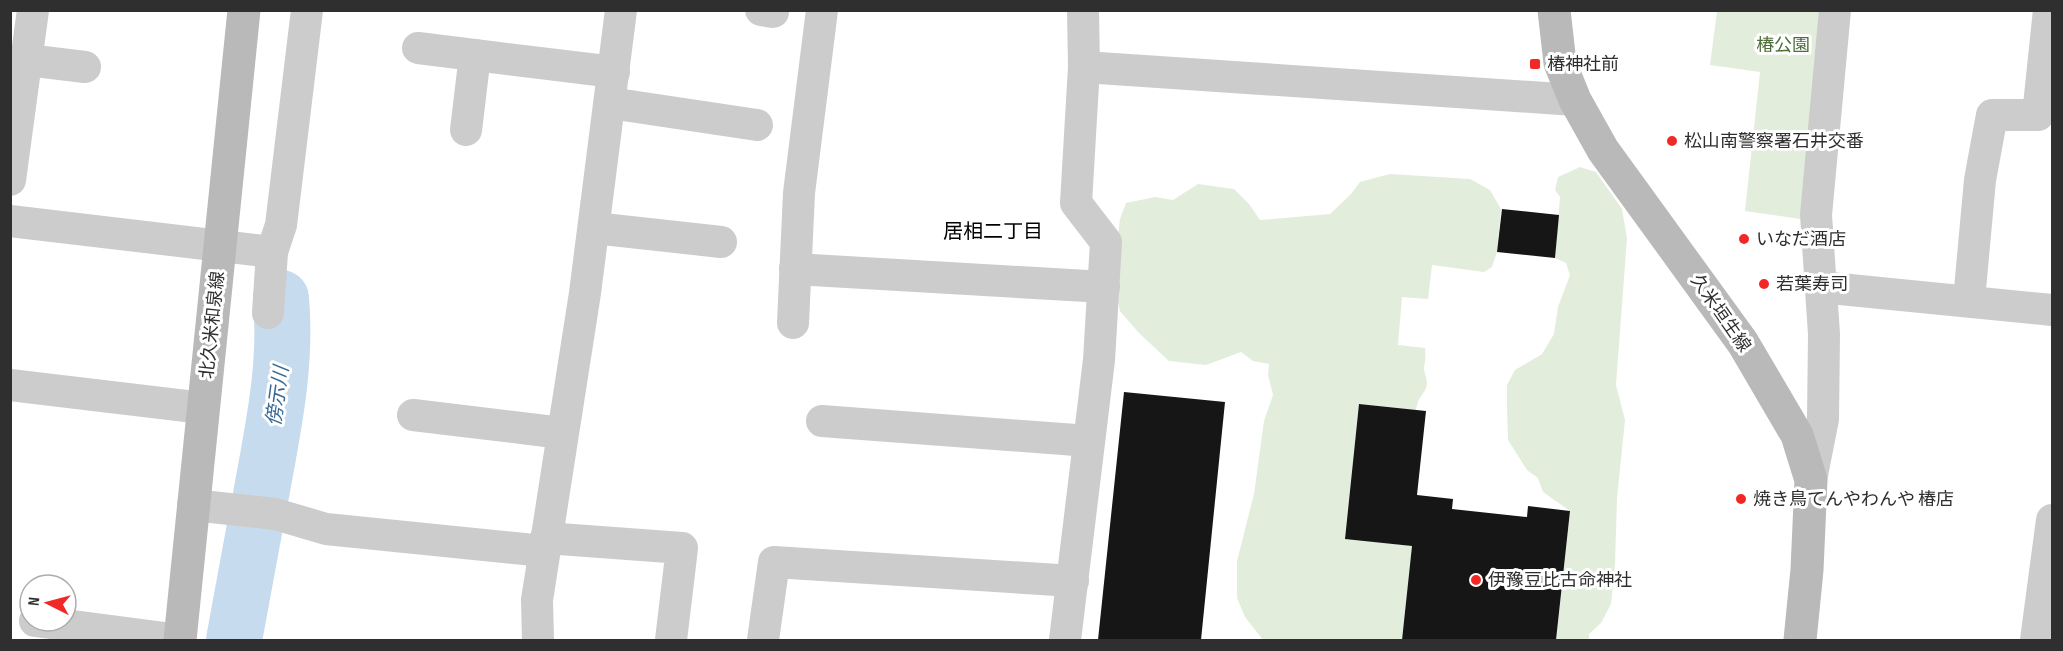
<svg xmlns="http://www.w3.org/2000/svg" width="2063" height="651" font-family="'Sofia Sans Condensed','Noto Sans JP',sans-serif">
	<rect width="100%" height="100%" fill="#fff"/>
	<g fill="#e3eddc">
		<path d="M1717 11H1822L1800 219 1745 211 1760 72 1710 65Z"/>
		<path d="M1580 167 1596 172 1622 209 1627 238 1616 385 1625 420 1617 499 1615 564 1611 604 1601 623 1589 634V640H1556L1570 511 1543 492 1538 478 1527 470 1508 440 1507 407V385L1515 370 1542 354 1554 334 1558 307 1570 275 1566 263 1555 258 1560 197 1555 190 1558 177Z"/>
		<path d="M1390 174 1470 179 1490 190 1501 209 1497 252 1492 267 1484 272 1432 265 1428 299 1402 297 1398 345 1425 348C1426 356 1425 361 1424 368 1424 375 1429 380 1426 388 1422 397 1418 397 1416 410L1359 404 1345 538 1412 546 1402 640H1263L1245 617 1237 598V561L1254 494 1264 421 1273 395 1268 375 1269 364 1253 361 1241 352 1206 365 1169 361 1139 333 1120 311 1113 278 1120 219 1126 203 1155 197 1173 200 1198 184 1234 189 1249 204 1260 220 1330 214 1351 194 1360 182Z"/>
	</g>
	<g fill="none" stroke-linecap="round" stroke-linejoin="round">
		<g stroke="#c7dbee" stroke-width="56">
			<path d="M261 495C273 428 287 366 281 298"/>
			<path d="M234 640 255 526"/>
		</g>
	</g>
	<g fill="#161616">
		<path d="M1502 209 1559 215 1555 258 1497 252Z"/>
		<path d="M1124 392 1225 402 1201 640H1098Z"/>
		<path d="M1359 404 1426 411 1417 495 1453 499 1452 509 1527 517 1528 506 1570 511 1556 640H1402L1412 546 1345 539Z"/>
	</g>
	<g fill="none" stroke-linecap="round" stroke-linejoin="round">
		<g stroke="#ccc" stroke-width="32">
			<path d="M761 10 773 12"/>
			<path d="M418 48 614 72"/>
			<path d="M27 60 85 67"/>
			<path d="M1084 67 1575 100"/>
			<path d="M610 103 757 125"/>
			<path d="M466 130 475 55"/>
			<path d="M10 180 33 10"/>
			<path d="M10 221 272 252"/>
			<path d="M594 228 721 242"/>
			<path d="M795 269 1104 287"/>
			<path d="M1820 287 2052 310"/>
			<path d="M1969 300 1980 180 1992 115H2038L2049 10"/>
			<path d="M268 313 272 252 281 225 307 10"/>
			<path d="M793 323 799 193 822 10"/>
			<path d="M10 385 203 408"/>
			<path d="M413 415 562 433"/>
			<path d="M822 421 1089 441"/>
			<path d="M1811 480 1823 419 1824 334 1816 215 1835 10"/>
			<path d="M193 505 275 514 326 529 544 551"/>
			<path d="M546 538 682 548 671 640"/>
			<path d="M35 621 180 640"/>
			<path d="M538 640 537 600 585 293 621 10"/>
			<path d="M763 640 774 562 1073 581"/>
			<path d="M1065 640 1099 360 1106 242 1076 203 1084 67 1083 10"/>
			<path d="M2036 640 2052 520"/>
		</g>
		<g stroke="#b9b9b9" stroke-width="33">
			<path d="M1554 10 1560 63 1575 100 1603 150 1743 343 1797 435 1811 480 1807 570 1800 640"/>
			<path d="M180 640 244 10"/>
		</g>
	</g>
	<g fill="#f02927" stroke="#fff" stroke-width="2">
		<rect x="1529" y="58" width="12" height="12" rx="3"/>
		<circle cx="1672" cy="141" r="6"/>
		<circle cx="1744" cy="239" r="6"/>
		<circle cx="1764" cy="284" r="6"/>
		<circle cx="1741" cy="499" r="6"/>
		<circle cx="1476" cy="580" r="6"/>
	</g>
	<g text-anchor="middle" stroke-width="6" stroke-linejoin="round" paint-order="stroke">
		<g font-size="18" fill="#4d6d39" stroke="#fff">
			<text x="1783" y="51">椿公園</text>
		</g>
		<g font-size="18" fill="#2f2f2f" stroke="#fff" text-anchor="start">
			<text x="1547" y="70">椿神社前</text>
			<text x="1684" y="147">松山南警察署石井交番</text>
			<text x="1756" y="245">いなだ酒店</text>
			<text x="1776" y="290">若葉寿司</text>
			<text x="1753" y="505">焼き鳥てんやわんや 椿店</text>
			<text x="1488" y="586">伊豫豆比古命神社</text>
		</g>
		<g font-size="18" fill="#2f2f2f" stroke="#fff">
			<text transform="translate(1721 313) rotate(55)" y="6">久米垣生線</text>
			<text transform="translate(212 325) rotate(-84)" y="6">北久米和泉線</text>
		</g>
		<g font-size="20" fill="#000" stroke="#fff">
			<text x="993" y="238">居相二丁目</text>
		</g>
		<g font-size="20" font-style="italic" fill="#386996" stroke="#fff">
			<text transform="translate(277 396) rotate(-82)" y="7">傍示川</text>
		</g>
	</g>
	<rect width="2063" height="651" fill="none" stroke="#2f2f2f" stroke-width="24"/>
	<g transform="translate(48 603) rotate(276)"><circle r="28" fill="#ffffff" stroke="#acacac" stroke-width="1.5"/>
	<path d="M0-4.5L10 22L0 15L-10 22Z" fill="#f02927"/>
	<text y="-9" font-size="16" font-weight="bold" text-anchor="middle" fill="#2f2f2f">N</text>
	</g>
</svg>
